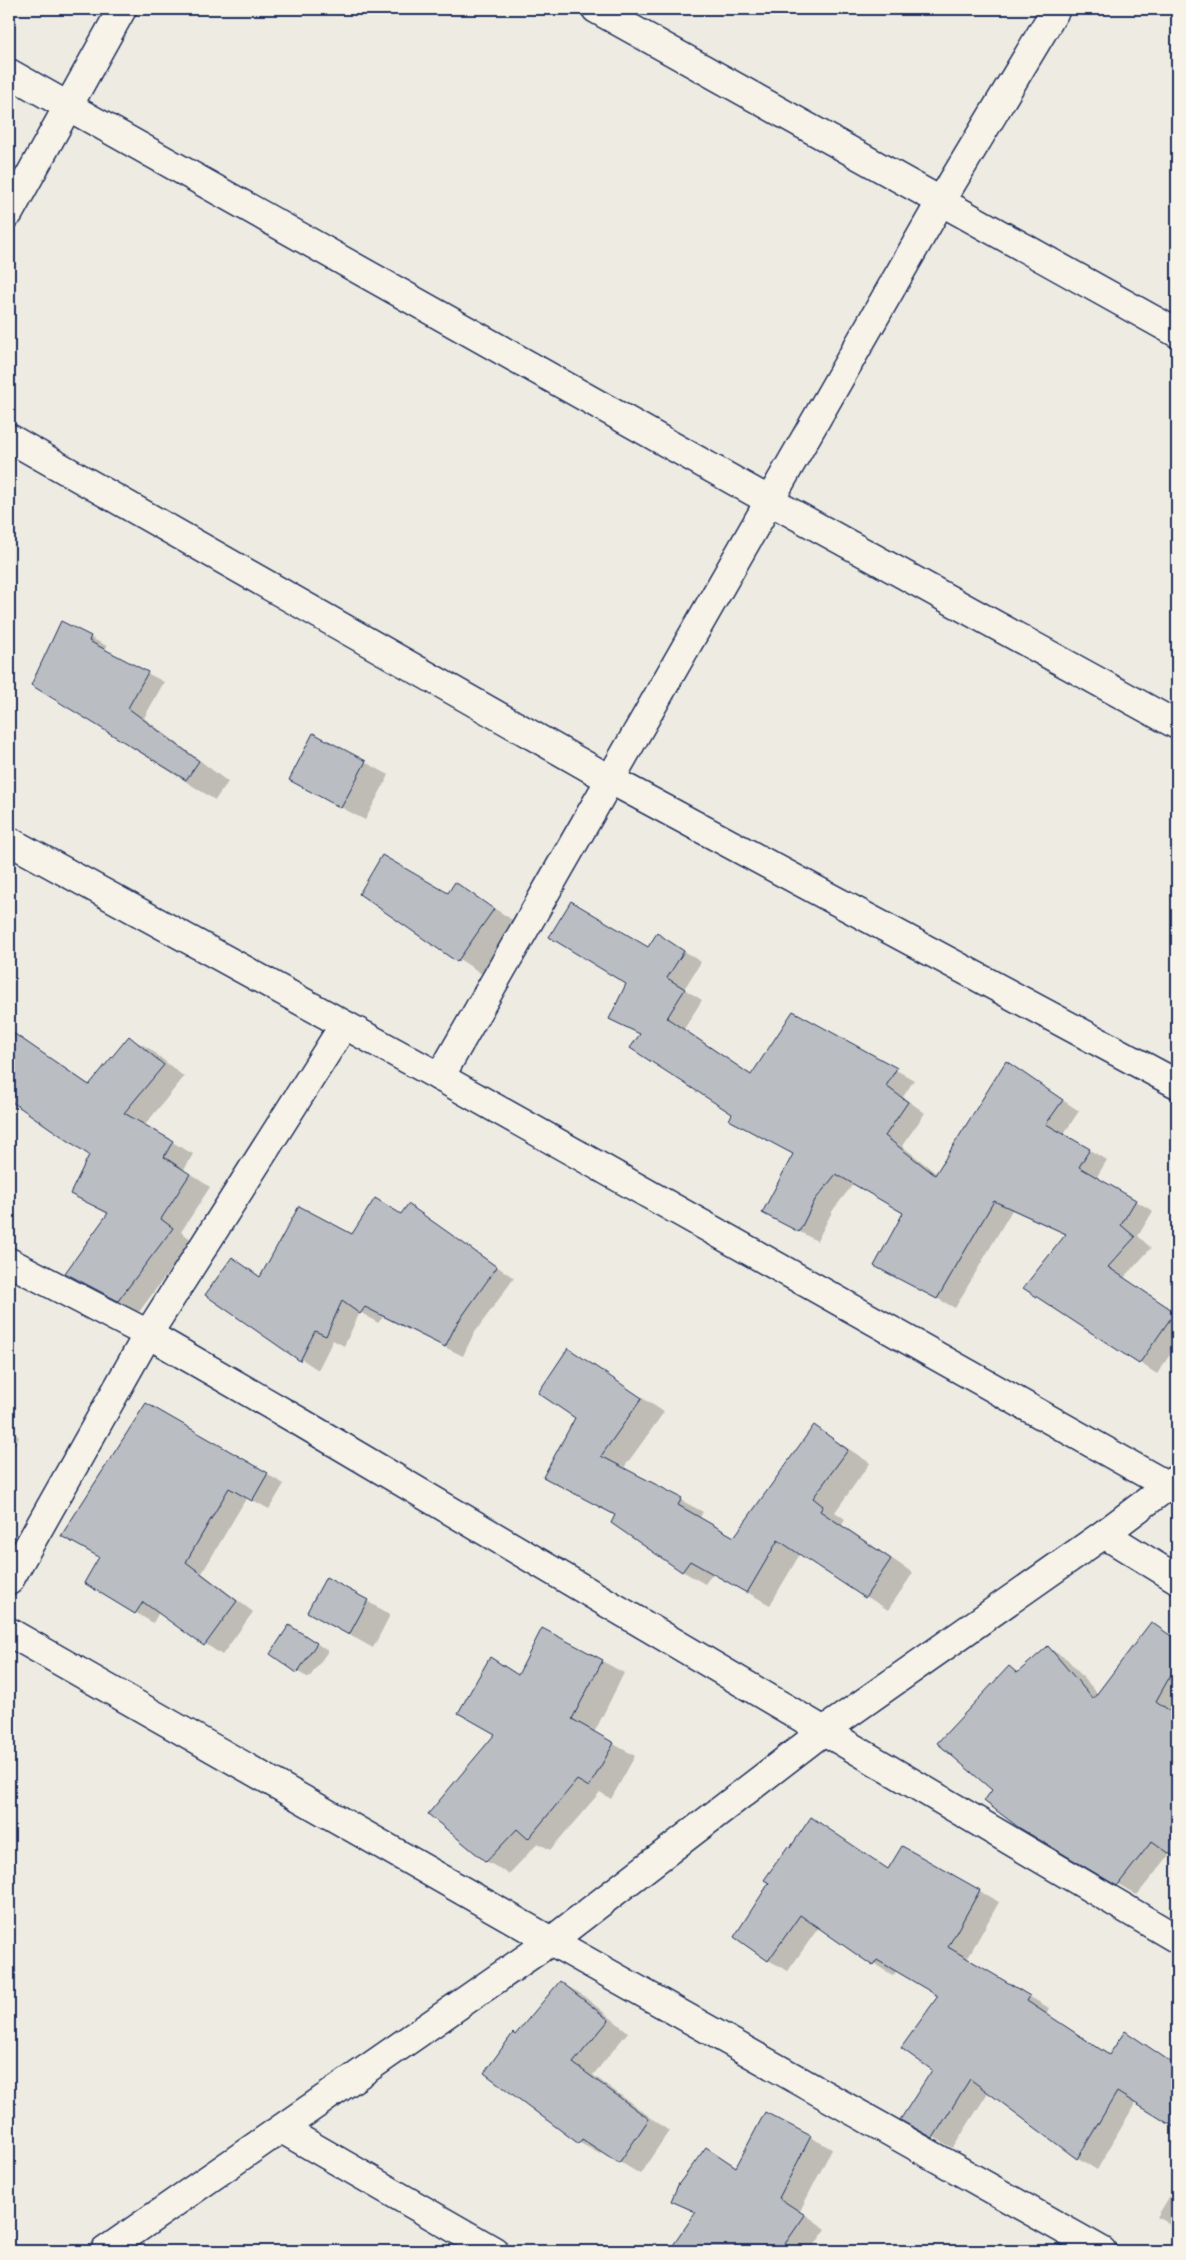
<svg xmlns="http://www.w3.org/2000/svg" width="1186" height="2260" font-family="Kalam,sans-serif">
	<rect width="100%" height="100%" fill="#eeebe2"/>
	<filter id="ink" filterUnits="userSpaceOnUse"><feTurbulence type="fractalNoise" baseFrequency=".02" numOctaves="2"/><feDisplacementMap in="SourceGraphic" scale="10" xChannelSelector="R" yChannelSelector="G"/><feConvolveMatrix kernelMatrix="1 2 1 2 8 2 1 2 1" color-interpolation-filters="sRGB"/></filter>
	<g filter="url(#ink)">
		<g fill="#0003">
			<path d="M61 623 107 646 105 651 164 682 144 718 228 782 215 800 32 684Z"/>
			<path d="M365 762 389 775 365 820 314 793Z"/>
			<path d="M456 884 517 923 482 974 360 894H448Z"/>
			<path d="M675 945 701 962 684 989 702 1000 684 1029 752 1075 793 1012 896 1070 914 1080 903 1097 925 1113 902 1146 937 1174 1006 1062 1079 1111 1063 1135 1107 1160 1096 1178 1153 1211 1138 1236 1151 1248 1124 1278 1177 1313V1344L1157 1374 1025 1288 1067 1235 1012 1210 955 1308 893 1275 905 1213 854 1183 833 1210 817 1241 781 1222 794 1154 641 1034 628 1028 649 948Z"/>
			<path d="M9 1030 90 1085 130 1038 150 1049 184 1077 144 1126 193 1154 184 1170 210 1187 181 1232 192 1240 139 1312 67 1273 108 1214 71 1194 91 1155 9 1098Z"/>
			<path d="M408 1206 514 1278 473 1335 463 1356 383 1317 378 1323 360 1312 344 1346 333 1340 318 1370 207 1294 232 1259 261 1277 401 1215Z"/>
			<path d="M568 1350 664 1412 623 1469 703 1512 699 1519 734 1539 814 1426 870 1463 835 1512 845 1519 842 1525 913 1573 888 1610 800 1554 770 1605 713 1573 705 1584 682 1571 616 1516 545 1477 576 1418Z"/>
			<path d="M146 1405 284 1484 269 1509 247 1497 202 1573 253 1612 222 1655 159 1612 153 1623 86 1583 101 1557Z"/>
			<path d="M9 1430 19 1437 9 1454Z"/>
			<path d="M367 1601 390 1615 373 1648 332 1625Z"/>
			<path d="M1151 1623 1177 1639V1708L1175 1713 1177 1715V1857L1171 1853 1137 1895 1019 1826 994 1789 1009 1667 1019 1673 1048 1648 1067 1659 1098 1694Z"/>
			<path d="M301 1633 328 1651 309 1678 298 1672Z"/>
			<path d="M491 1658 519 1676 602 1661 624 1673 594 1733 635 1756 611 1799 600 1792 550 1850 538 1843 509 1874 486 1861 496 1734Z"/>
			<path d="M811 1819 890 1870 979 1891 999 1902 967 1959 1049 2008 1046 2014 1110 2055 1125 2033 1176 2065 1177 2062V2127L1136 2102 1097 2170 1078 2158 989 2091 953 2148 902 2119 934 2069 940 1996 897 1970 893 1976 819 1927 788 1971 768 1960 791 1850Z"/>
			<path d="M560 1982 581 1994 628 2032 593 2075 669 2131 640 2174 602 2151 600 2154 580 2143 485 2073Z"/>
			<path d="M810 2137 832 2149 800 2211 826 2229 810 2251H680L673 2247 697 2214 672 2200 706 2148 737 2167Z"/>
			<path d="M1177 2184V2229L1157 2217Z"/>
		</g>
		<g fill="#babdc2" stroke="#1b2f5e">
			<path d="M61 621 91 636 89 641 148 672 128 708 199 761 186 780 31 685Z"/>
			<path d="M313 733 366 761 341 808 289 780Z"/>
			<path d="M382 855 448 893 455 882 494 909 457 962 359 894Z"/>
			<path d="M571 901 648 947 657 933 684 951 667 978 685 989 667 1018 751 1075 793 1011 897 1068 886 1086 908 1102 885 1136 935 1175 1006 1061 1063 1100 1046 1124 1090 1149 1079 1167 1136 1200 1121 1225 1135 1237 1108 1267 1175 1312 1139 1364 1023 1288 1066 1234 994 1201 937 1299 874 1266 903 1213 836 1174 815 1200 799 1232 762 1213 793 1154 729 1120 732 1114 630 1048 640 1034 609 1019 626 984 549 937Z"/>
			<path d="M9 1030 89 1085 129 1036 164 1065 124 1113 173 1141 164 1157 190 1174 161 1219 173 1228 118 1301 65 1273 108 1213 70 1194 89 1155 9 1100Z"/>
			<path d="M375 1198 401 1214 408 1204 497 1267 456 1325 445 1347 365 1307 360 1314 342 1301 326 1336 315 1331 300 1361 205 1295 232 1257 260 1277 299 1206 352 1234Z"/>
			<path d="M568 1348 642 1398 601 1456 682 1498 678 1505 734 1537 814 1425 848 1450 813 1498 823 1506 820 1511 891 1559 865 1598 778 1540 747 1593 690 1561 682 1572 611 1523 615 1515 543 1477 575 1418 538 1393Z"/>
			<path d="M146 1403 268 1473 252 1501 229 1488 186 1562 237 1601 204 1646 143 1602 135 1614 84 1583 99 1557 61 1536Z"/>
			<path d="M326 1577 368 1600 349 1635 307 1612Z"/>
			<path d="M1151 1622 1177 1640V1664L1156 1701 1177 1716V1859L1152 1841 1117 1886 1018 1827 984 1801 992 1790 937 1743 1009 1666 1017 1673 1048 1646 1093 1699Z"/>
			<path d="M289 1625 317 1643 297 1673 270 1654Z"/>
			<path d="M542 1628 603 1660 572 1719 614 1743 589 1787 577 1780 528 1839 517 1829 486 1862 428 1814 495 1734 458 1713 490 1657 518 1675Z"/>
			<path d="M811 1817 888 1869 902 1846 980 1890 948 1947 1030 1996 1027 2001 1109 2055 1125 2031 1177 2066V2129L1117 2092 1077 2159 970 2079 933 2138 900 2120 932 2070 901 2048 938 1996 877 1960 873 1966 800 1915 768 1961 734 1937 769 1883 764 1880 788 1846 790 1848Z"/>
			<path d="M560 1981 609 2020 573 2063 649 2119 619 2163 582 2139 579 2144 484 2073 513 2033 515 2035Z"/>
			<path d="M765 2112 811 2136 779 2198 805 2215 780 2251H669L696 2212 671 2201 678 2185 706 2147 736 2167Z"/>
		</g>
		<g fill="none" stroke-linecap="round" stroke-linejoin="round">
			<defs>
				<g id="minor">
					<path d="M596 9 1177 333"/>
					<path d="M9 73 770 501 1177 725"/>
					<path d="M9 213 122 9"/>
					<path d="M9 438 611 780 1177 1084"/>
					<path d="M9 841 440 1077 1168 1486"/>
					<path d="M440 1077 941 201 1056 9"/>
					<path d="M9 1262 148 1334 302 1423 1177 1939"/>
					<path d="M1104 1534 1177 1579"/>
					<path d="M9 1581 148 1334 344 1025"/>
					<path d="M9 1632 551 1941 1102 2251"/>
					<path d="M282 2129 494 2251"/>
					<path d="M105 2251 551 1941 825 1730 1104 1534 1177 1479"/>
				</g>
			</defs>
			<use href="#minor" stroke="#1b2f5e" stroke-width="31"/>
			<use href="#minor" stroke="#f7f3e8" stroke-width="28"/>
		</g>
	</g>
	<rect width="1186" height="2260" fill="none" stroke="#f7f3e8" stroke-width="30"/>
	<rect x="15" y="15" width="1156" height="2230" fill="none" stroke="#1b2f5e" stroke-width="2" filter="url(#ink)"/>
</svg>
